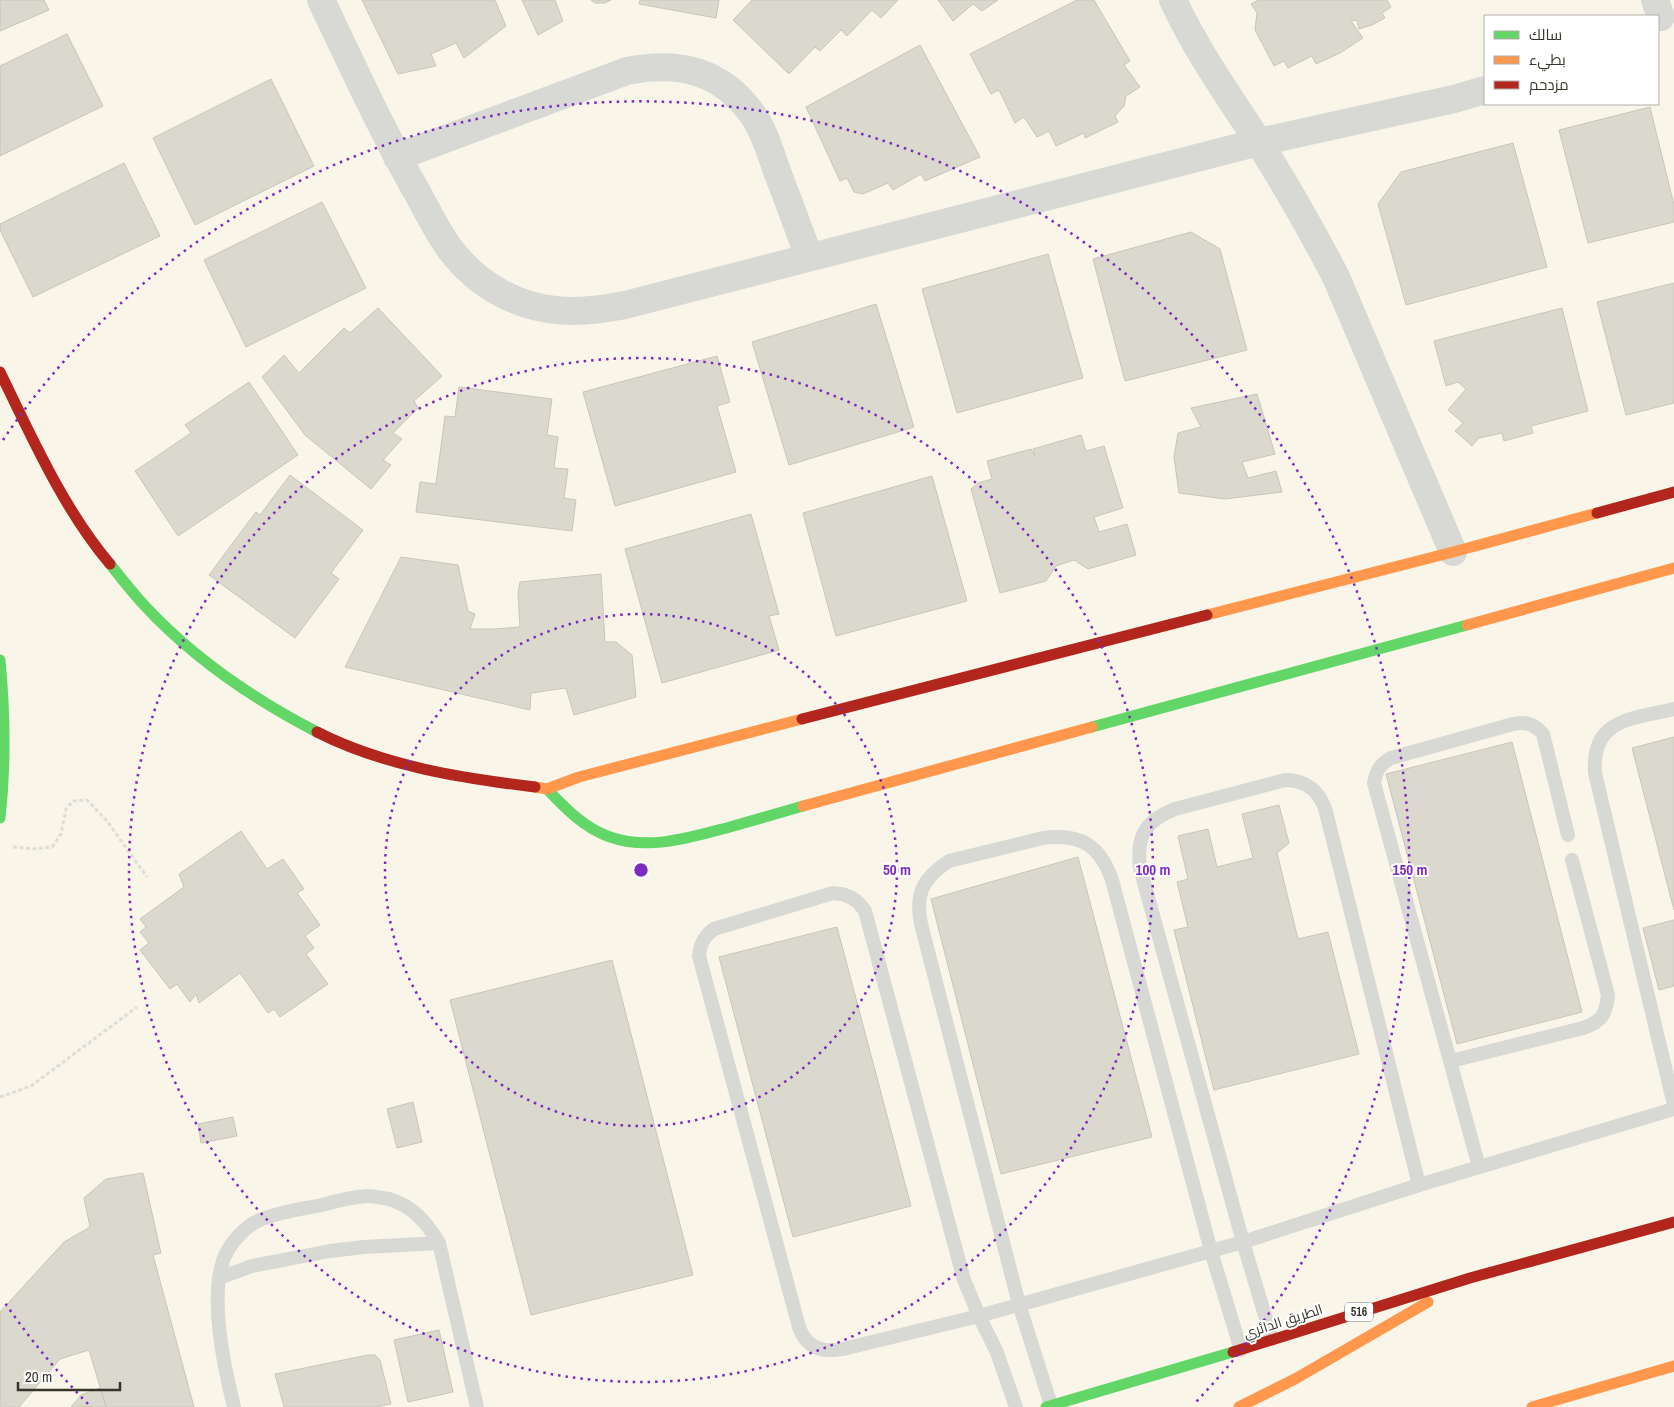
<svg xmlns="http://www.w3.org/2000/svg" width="1674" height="1407" font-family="'Archivo Narrow',Cairo,sans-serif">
	<rect width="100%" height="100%" fill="#f9f6e9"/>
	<g fill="#dbd9cd" stroke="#c8c5ba">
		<path d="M0 0H44L49 10 0 31Z"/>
		<path d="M362 0H495L506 26 464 58 456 43 431 54 436 66 398 74Z"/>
		<path d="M522 0H555L563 21 538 35Z"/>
		<path d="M591 0H611L605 3H595Z"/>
		<path d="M640 0H719L716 18 639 4Z"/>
		<path d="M752 0H898L881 18 872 10 847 36 841 30 820 51 815 47 789 74 733 20Z"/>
		<path d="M938 0H998L982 11 973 4 953 21Z"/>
		<path d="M1077 0H1094L1130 61 1124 65 1140 87 1126 96 1124 106 1115 116 1118 122 1085 138 1084 133 1056 146 1049 131 1037 137 1024 117 1015 123 999 90 991 94 970 54Z"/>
		<path d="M1259 0H1387L1391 7 1382 13 1385 18 1372 25 1359 29 1357 20 1351 21 1363 38 1340 53 1316 64 1312 56 1288 68 1284 61 1274 66 1255 30 1257 13 1251 4Z"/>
		<path d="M67 34 103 106 0 156V66Z"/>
		<path d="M920 45 980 157 925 181 921 174 893 190 888 183 863 194 854 192 847 178 840 181 806 107Z"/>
		<path d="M271 79 314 166 195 225 153 138Z"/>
		<path d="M1650 107 1674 205V222L1588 243 1559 130Z"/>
		<path d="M1513 143 1547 267 1406 305 1378 204 1401 172Z"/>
		<path d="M124 163 160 236 33 297 0 230V224Z"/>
		<path d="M322 202 366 288 246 347 204 260Z"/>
		<path d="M1191 232 1220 249 1247 350 1125 381 1093 259Z"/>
		<path d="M1048 254 1083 378 957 413 922 289Z"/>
		<path d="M1674 283V403L1626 415 1597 302Z"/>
		<path d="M876 304 914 427 789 465 752 342Z"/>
		<path d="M378 308 442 376 414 401 418 408 393 433 402 439 383 460 391 465 371 489 305 435 262 377 284 355 299 373 344 328 350 333Z"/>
		<path d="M1562 308 1588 411 1531 426 1533 433 1504 441 1502 433 1479 438 1472 446 1455 431 1463 423 1448 410 1466 389 1458 382 1446 386 1434 341Z"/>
		<path d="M717 356 730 402 717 406 736 472 615 506 583 392Z"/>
		<path d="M249 382 298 455 178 536 135 471 191 433 185 425Z"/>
		<path d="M459 387 552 399 547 435 558 437 554 468 568 469 564 498 576 500 572 531 416 512 420 482 436 484 445 416 455 417Z"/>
		<path d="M1257 394 1275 454 1242 462 1248 478 1276 471 1282 492 1225 499 1179 493 1174 457 1178 433 1201 427 1191 408Z"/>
		<path d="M1081 435 1086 451 1104 446 1123 508 1094 517 1099 532 1127 524 1136 555 1088 569 1074 560 1056 566 1046 581 1000 593 971 489 978 483 992 479 987 461 1031 449 1034 455H1035L1033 449Z"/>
		<path d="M290 475 363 530 331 573 339 579 295 638 209 575 256 512 260 515Z"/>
		<path d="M932 476 967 601 836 636 803 513Z"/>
		<path d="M751 514 779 614 769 616 779 650 662 683 625 549Z"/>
		<path d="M401 557 458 565 468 611 475 614 470 629H494L520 627 518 593 520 582 601 574 605 642H616L632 655 636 697 574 715 566 688 531 693 530 710 345 667Z"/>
		<path d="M1674 737V910L1632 748Z"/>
		<path d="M1512 742 1582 1012 1457 1044 1386 774Z"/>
		<path d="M1279 805 1289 843 1277 853 1298 939 1328 932 1359 1054 1214 1090 1174 930 1188 927 1177 882 1188 879 1178 836 1208 829 1217 867 1253 858 1242 814Z"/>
		<path d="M241 831 267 869 283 859 304 889 297 893 320 925 305 936 314 948 306 954 328 984 280 1017 274 1009 268 1013 240 973 199 1003 196 994 190 1002 177 984 170 989 140 950 149 943 140 932 146 927 140 919 184 887 179 874Z"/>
		<path d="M1078 857 1152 1137 1001 1174 931 899Z"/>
		<path d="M1674 920V986L1659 990 1643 928Z"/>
		<path d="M837 927 911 1206 793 1237 719 957Z"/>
		<path d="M612 960 693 1275 531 1315 450 1000Z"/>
		<path d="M413 1102 422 1142 397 1148 387 1109Z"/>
		<path d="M233 1117 237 1136 201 1143 198 1124Z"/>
		<path d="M143 1173 161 1253 153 1255 194 1407H106L89 1350 60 1359 19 1407H0V1312L64 1242 90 1227 84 1198 106 1179Z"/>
		<path d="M439 1330 453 1392 408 1402 394 1340Z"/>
		<path d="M368 1355H375L380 1360 391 1404 375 1407H284L275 1374Z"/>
		<path d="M100 1388 106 1407H71L81 1395Z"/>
	</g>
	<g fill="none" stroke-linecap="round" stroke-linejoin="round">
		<g stroke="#deddd9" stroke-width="3" stroke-dasharray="4 2.5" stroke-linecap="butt">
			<path d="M13 847 35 849 52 847 61 834 66 809 73 801 87 800 107 821 147 877"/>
			<path d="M0 1097 31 1086 137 1007"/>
		</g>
		<g stroke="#d8d8d4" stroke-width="14">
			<path d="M1674 709C1633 719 1591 718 1595 773L1674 1105"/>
			<path d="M1451 1061 1583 1028C1601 1022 1606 1015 1608 995L1572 860"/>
			<path d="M1479 1167 1374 783C1376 771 1380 764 1391 758L1513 724C1526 721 1534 724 1543 734L1568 835"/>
			<path d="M219 1278 252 1266 330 1251 364 1247 439 1243"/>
			<path d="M1272 1339 1243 1242 1140 868C1136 836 1145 821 1175 809L1285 780C1306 780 1320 791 1326 812L1419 1185"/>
			<path d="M1051 1405 1019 1304 921 924C915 893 923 878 949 861L1043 838C1080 833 1100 845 1112 880L1211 1251 1241 1350"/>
			<path d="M234 1407C224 1366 209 1298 224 1258 230 1243 245 1226 260 1220 279 1212 302 1209 322 1205 336 1201 352 1197 367 1196 373 1196 383 1198 389 1199 413 1206 427 1223 439 1243L477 1407"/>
			<path d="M1016 1407 996 1350 979 1316 964 1280 865 911C857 899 848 894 833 893L714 929C704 936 700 944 699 956L799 1327C806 1348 823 1353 843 1349L979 1316 1243 1242 1419 1185 1674 1109"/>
		</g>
		<g stroke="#d8d8d4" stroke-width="28">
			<path d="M321 0C352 65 382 131 418 194 428 212 438 233 450 249 463 266 481 282 499 292 540 315 580 314 625 305L1259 142 1454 99 1485 90"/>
			<path d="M1173 0C1196 50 1228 95 1258 141 1286 185 1312 231 1336 277L1453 552"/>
			<path d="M1655 0 1661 17"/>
			<path d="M397 157 627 71C679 61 721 70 753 115 765 132 771 155 778 174 789 202 799 230 809 257"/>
		</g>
		<g stroke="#63d668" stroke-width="11">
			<path d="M110 564C121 578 132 592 144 605 193 658 253 699 317 732"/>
			<path d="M0 660C5 713 6 765 0 818"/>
			<path d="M1092 727 1467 625"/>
			<path d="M547 789C565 808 584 828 610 837 650 851 691 837 730 827 754 820 779 813 803 806"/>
			<path d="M1046 1407 1233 1352"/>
		</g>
		<g stroke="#ff974d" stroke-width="11">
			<path d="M1207 615 1453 552 1597 513"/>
			<path d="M1467 625 1674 568"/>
			<path d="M535 787 547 789 579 777 802 719"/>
			<path d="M803 806 1092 727"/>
			<path d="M1239 1407 1295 1379 1428 1302"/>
			<path d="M1532 1407 1674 1366"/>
		</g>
		<g stroke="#b3261e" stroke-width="11">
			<path d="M0 372C31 436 64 510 110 564"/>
			<path d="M1597 513 1674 492"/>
			<path d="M802 719 1207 615"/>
			<path d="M317 732C384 766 460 778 535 787"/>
			<path d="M1233 1352 1470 1278 1674 1222"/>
		</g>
	</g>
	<g fill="none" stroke="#7b2cbf" stroke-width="2.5" stroke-dasharray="2.5 5">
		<circle cx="641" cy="870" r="256"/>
		<circle cx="641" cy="870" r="512"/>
		<path d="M88 1404A769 769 0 0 1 3 1300M3 440A769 769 0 1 1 1194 1404"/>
	</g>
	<g text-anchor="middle" stroke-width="4" stroke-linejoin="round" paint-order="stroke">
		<rect fill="#fff" stroke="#73726a" stroke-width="1" x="1345" y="1302.5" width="28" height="19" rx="4"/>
		<g font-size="12" font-weight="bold" fill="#37352a">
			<text x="1359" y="1316">516</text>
		</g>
		<g font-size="14" fill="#37352a" stroke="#fff">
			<text transform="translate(1283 1321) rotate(-18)" y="5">الطريق الدائري</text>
		</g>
	</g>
	<circle cx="641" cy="870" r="8" fill="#7b2cbf" stroke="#fff" stroke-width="2.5"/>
	<g font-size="15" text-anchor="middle" font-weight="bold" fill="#7b2cbf" stroke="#fff" stroke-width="4" stroke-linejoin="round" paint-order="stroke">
		<text x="897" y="875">50 m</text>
		<text x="1153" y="875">100 m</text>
		<text x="1410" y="875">150 m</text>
	</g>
	<rect x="1484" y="15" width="175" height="90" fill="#ffffff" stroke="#afaeaa"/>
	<rect x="1494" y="31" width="25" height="8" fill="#63d668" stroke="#afaeaa"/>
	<text x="1529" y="40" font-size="15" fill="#37352a">سالك</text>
	<rect x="1494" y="56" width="25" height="8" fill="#ff974d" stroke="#afaeaa"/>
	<text x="1529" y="65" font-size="15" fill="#37352a">بطيء</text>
	<rect x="1494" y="81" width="25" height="8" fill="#b3261e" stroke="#afaeaa"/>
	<text x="1529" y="90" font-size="15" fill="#37352a">مزدحم</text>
	<path d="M18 1382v8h102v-8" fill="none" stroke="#37352a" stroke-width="2.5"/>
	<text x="25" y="1382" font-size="15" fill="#37352a" stroke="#ffffff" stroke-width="4" paint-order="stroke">20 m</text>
</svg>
